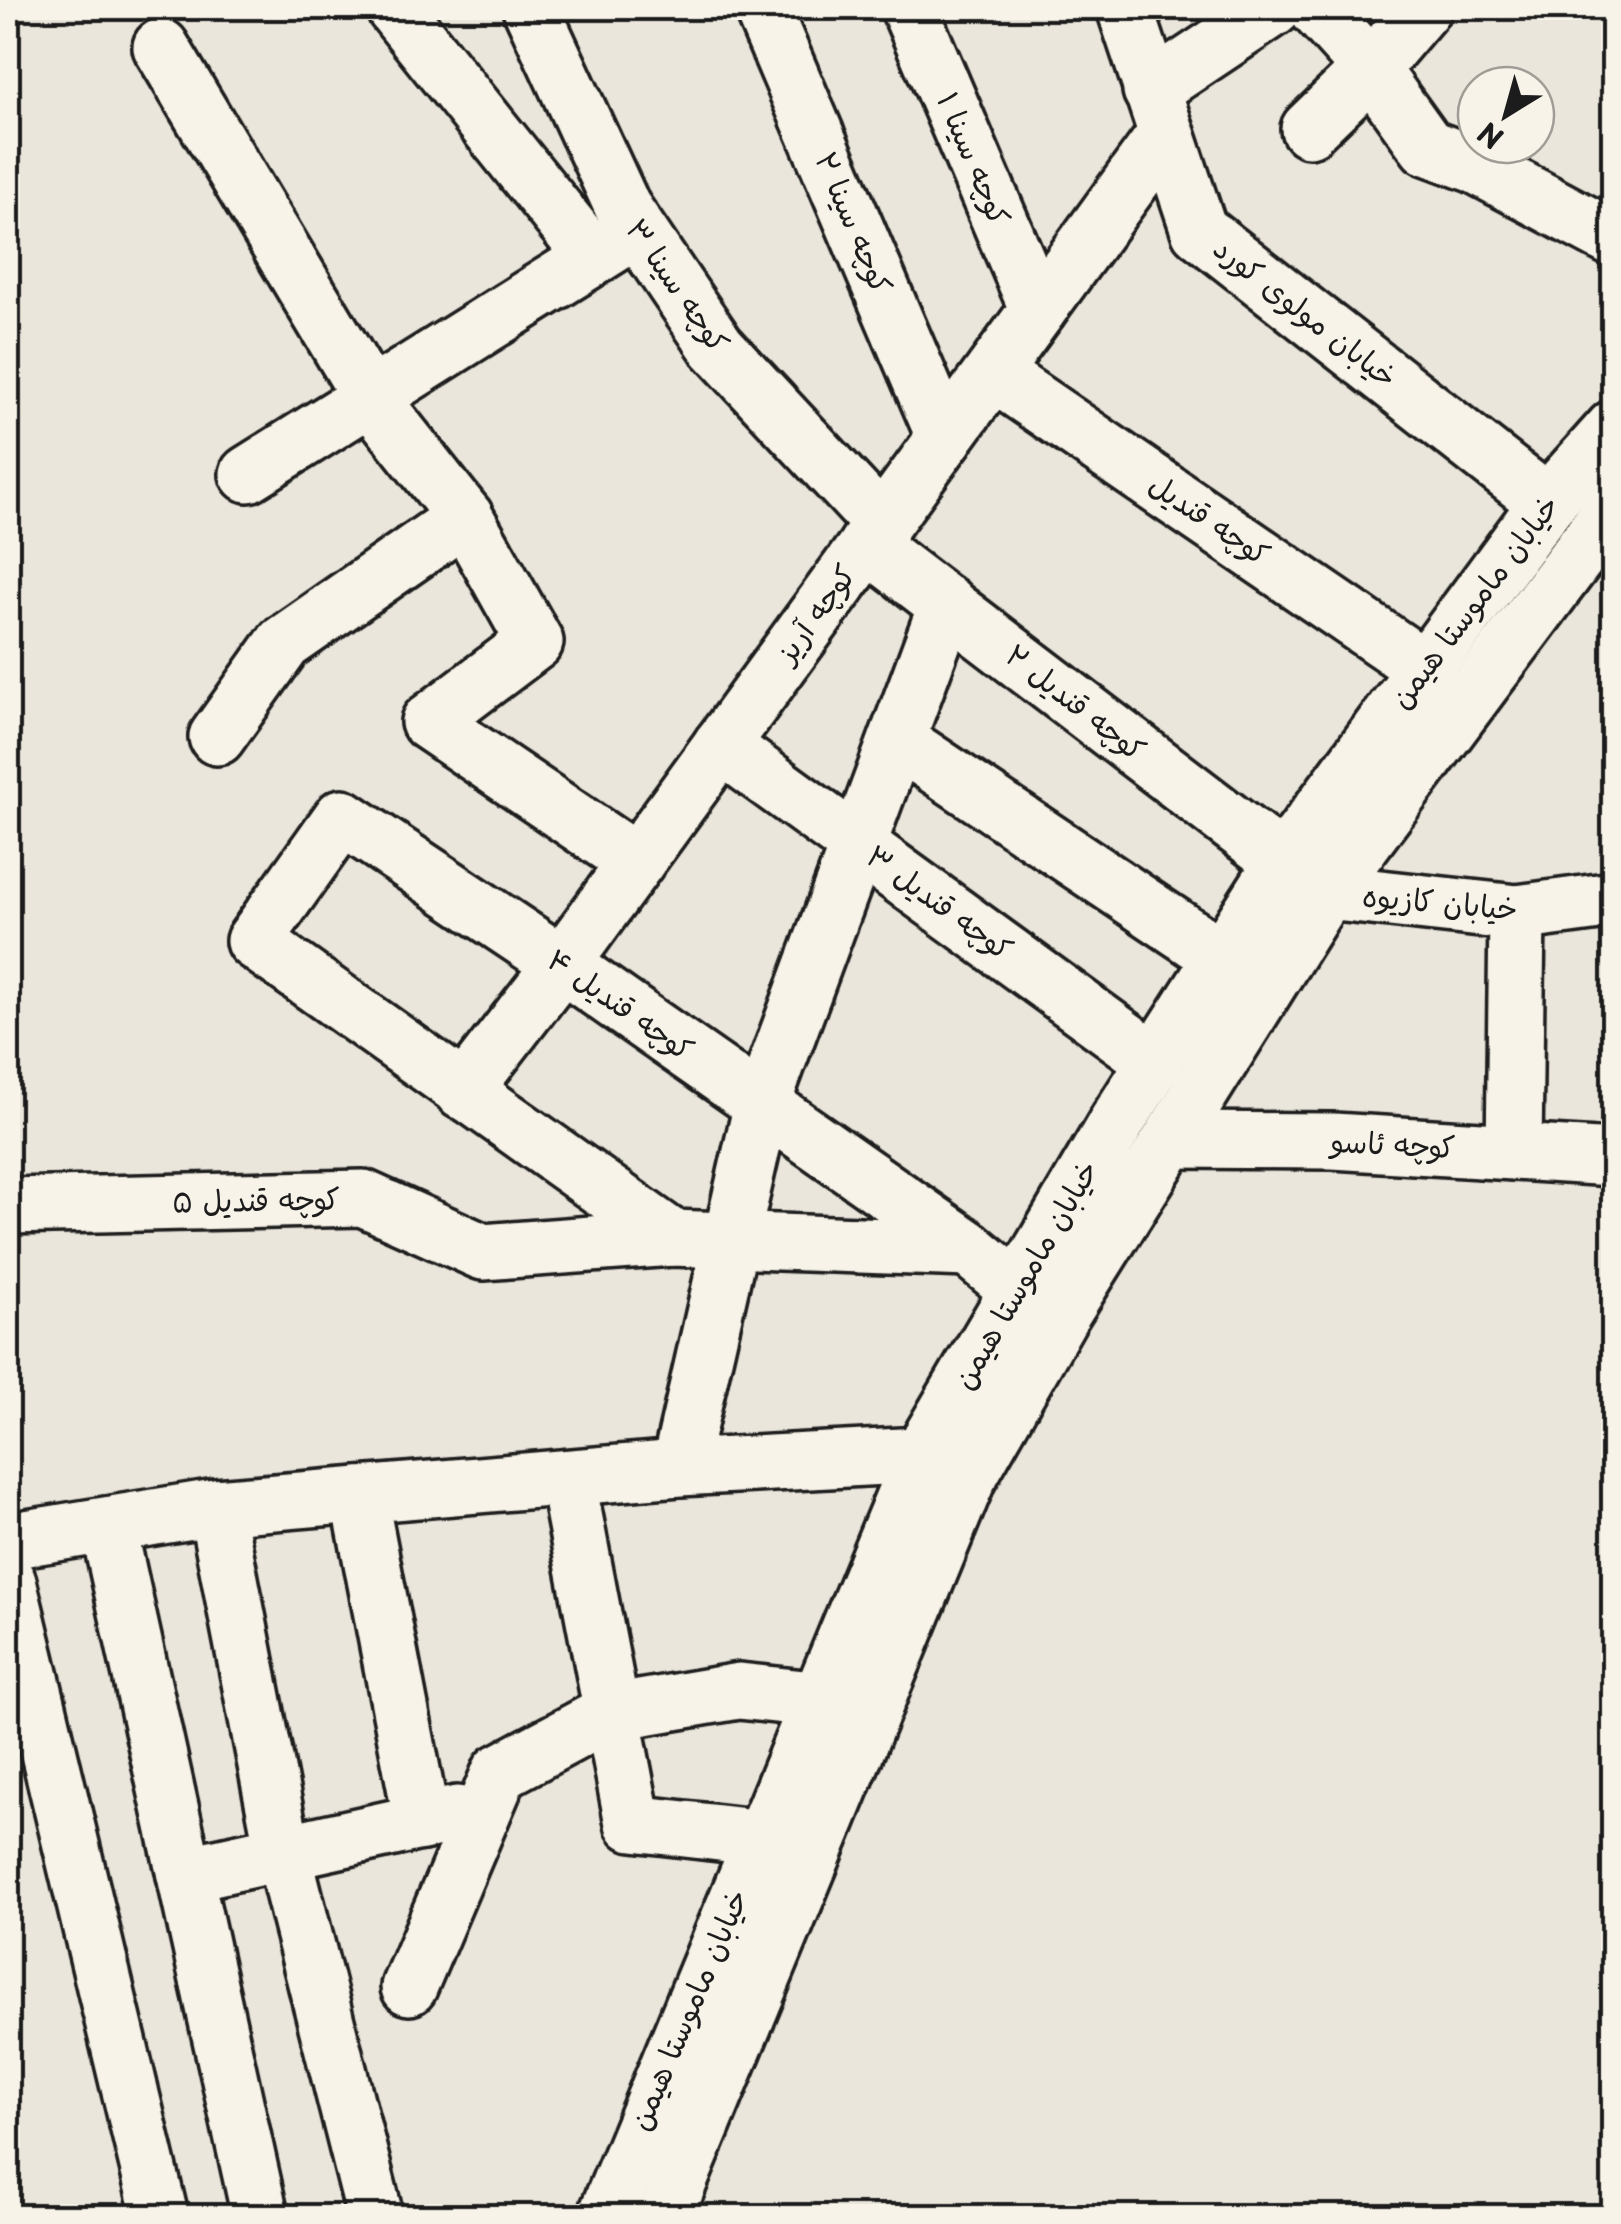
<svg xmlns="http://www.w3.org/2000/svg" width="1621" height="2224" font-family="'Playpen Sans','Playpen Sans Arabic',sans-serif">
	<rect width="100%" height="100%" fill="#eae6dc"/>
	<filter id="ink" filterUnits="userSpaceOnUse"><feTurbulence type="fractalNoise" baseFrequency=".01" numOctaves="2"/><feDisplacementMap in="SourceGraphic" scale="20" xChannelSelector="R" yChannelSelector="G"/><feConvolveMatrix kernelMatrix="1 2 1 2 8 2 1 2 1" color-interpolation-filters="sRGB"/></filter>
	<g filter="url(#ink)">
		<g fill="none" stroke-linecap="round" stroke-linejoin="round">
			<defs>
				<g id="minor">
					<path d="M394 8 593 257"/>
					<path d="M531 8 623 208 717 347 882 524"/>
					<path d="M762 8 945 438"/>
					<path d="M909 8 1038 310"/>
					<path d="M1125 8 1199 230 1547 503"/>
					<path d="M1316 8 1371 69 1427 147 1475 165 1614 239"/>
					<path d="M161 47 370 397 465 517 535 642 429 722 636 862"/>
					<path d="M1151 90 1274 8"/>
					<path d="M1309 129 1371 69 1423 8"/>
					<path d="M993 373 1424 668"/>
					<path d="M248 474 637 230"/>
					<path d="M867 544 1283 862"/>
					<path d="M217 737 284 643 465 517"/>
					<path d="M897 740 1222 958"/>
					<path d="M721 745 1156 1062"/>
					<path d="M1326 892 1517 913 1614 900"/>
					<path d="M463 1092 562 964 1166 134"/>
					<path d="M1173 1140 1333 1141 1614 1158"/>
					<path d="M1514 1152 1517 913"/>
					<path d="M8 1206 363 1198 483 1252 672 1238 969 1249"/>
					<path d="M672 1238 254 941 342 817 562 964 969 1249 1016 1288"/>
					<path d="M679 1468 762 1104 947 604"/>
					<path d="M567 1478 633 1823 763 1838"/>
					<path d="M359 1495 422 1822"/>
					<path d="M216 1507 283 1852 375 2216"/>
					<path d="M108 1525 260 2216"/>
					<path d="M8 1541 216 1507 679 1468 921 1455"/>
					<path d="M8 1582 160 2216"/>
					<path d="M185 1874 457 1814"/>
					<path d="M409 1987 500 1772 610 1713 739 1691 823 1700"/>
					<path d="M606 2216 921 1455 1118 1120 1283 862 1547 503 1614 428"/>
					<path d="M665 2216 968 1478 1061 1315 1326 892 1614 507"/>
				</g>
			</defs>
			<use href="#minor" stroke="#1c1c1c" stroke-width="62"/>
			<use href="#minor" stroke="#f7f3e8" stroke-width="55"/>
		</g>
	</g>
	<g text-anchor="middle" stroke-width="8" stroke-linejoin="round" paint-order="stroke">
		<g font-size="30" fill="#1c1c1c" stroke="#f7f3e8">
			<text transform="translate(973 159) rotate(67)" y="10">کوچه سینا ۱</text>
			<text transform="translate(853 223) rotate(67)" y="10">کوچه سینا ۲</text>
			<text transform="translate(677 286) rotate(55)" y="10">کوچه سینا ۳</text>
			<text transform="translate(1305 313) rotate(38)" y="10">خیابان مولوی کورد</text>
			<text transform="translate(1209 520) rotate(34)" y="10">کوچه قندیل</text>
			<text transform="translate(1475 602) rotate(-53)" y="10">خیابان ماموستا هیمن</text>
			<text transform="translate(816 614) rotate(-54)" y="10">کوچه آریز</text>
			<text transform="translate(1075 703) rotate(38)" y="10">کوچه قندیل ۲</text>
			<text transform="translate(939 903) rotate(36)" y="10">کوچه قندیل ۳</text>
			<text transform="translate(1440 903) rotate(5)" y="10">خیابان کازیوه</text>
			<text transform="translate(620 1005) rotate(35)" y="10">کوچه قندیل ۴</text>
			<text transform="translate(1393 1145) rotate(3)" y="10">کوچه ئاسو</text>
			<text transform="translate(256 1201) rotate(-1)" y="10">کوچه قندیل ۵</text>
			<text transform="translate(1026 1275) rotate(-60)" y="10">خیابان ماموستا هیمن</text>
			<text transform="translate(689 2010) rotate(-67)" y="10">خیابان ماموستا هیمن</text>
		</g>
	</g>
	<rect width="1621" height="2224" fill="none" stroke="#f7f3e8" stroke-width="40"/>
	<rect x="20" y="20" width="1581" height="2184" fill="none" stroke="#1c1c1c" stroke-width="4" filter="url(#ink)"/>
	<g transform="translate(1506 115) rotate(217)"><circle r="48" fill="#f7f3e8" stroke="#9f9d96" stroke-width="2.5"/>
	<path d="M0-8L18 38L0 25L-18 38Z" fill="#1c1c1c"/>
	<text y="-15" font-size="28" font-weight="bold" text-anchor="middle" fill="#1c1c1c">N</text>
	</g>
</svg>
